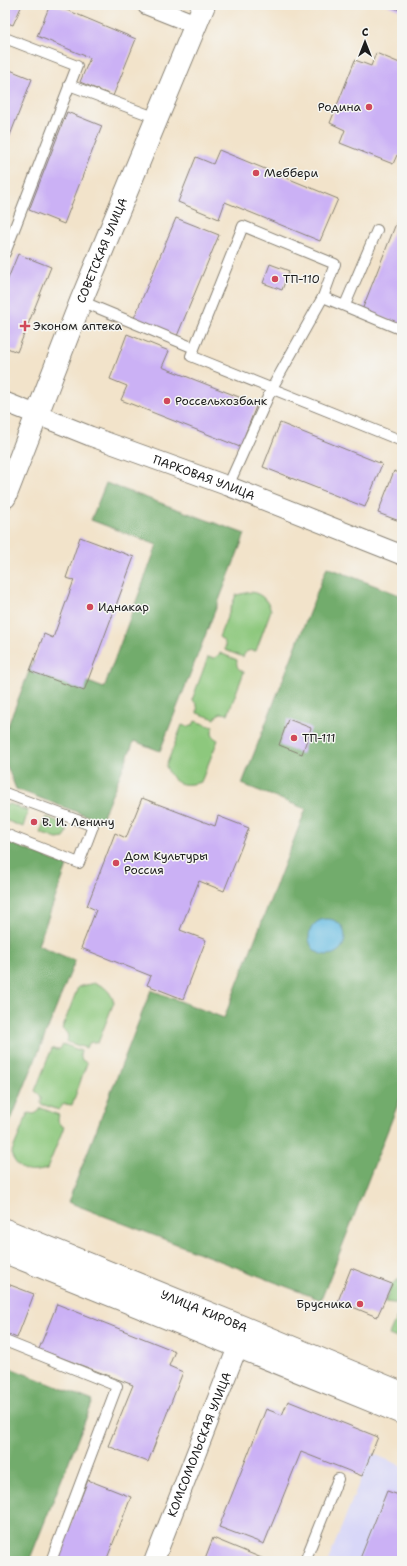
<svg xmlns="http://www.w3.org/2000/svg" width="407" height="1566" font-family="'Shantell Sans',sans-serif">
	<rect width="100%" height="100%" fill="#f6f6f2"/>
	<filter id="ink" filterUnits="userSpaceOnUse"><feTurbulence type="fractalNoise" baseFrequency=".025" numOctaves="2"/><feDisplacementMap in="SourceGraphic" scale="8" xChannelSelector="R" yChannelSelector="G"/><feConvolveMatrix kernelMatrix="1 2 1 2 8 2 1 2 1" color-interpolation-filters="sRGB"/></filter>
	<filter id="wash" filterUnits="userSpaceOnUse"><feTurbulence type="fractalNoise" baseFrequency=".012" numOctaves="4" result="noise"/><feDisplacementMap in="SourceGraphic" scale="16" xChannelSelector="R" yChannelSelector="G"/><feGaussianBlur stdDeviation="0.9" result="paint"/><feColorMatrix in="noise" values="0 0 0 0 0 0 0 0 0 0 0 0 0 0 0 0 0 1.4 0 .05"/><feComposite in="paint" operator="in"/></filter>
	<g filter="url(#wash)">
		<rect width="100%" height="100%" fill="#f2e3ca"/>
		<path fill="#d8d7f8" d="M371 1453 402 1466V1561H328Z"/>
		<g fill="#8dc87d" stroke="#54724c">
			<path d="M251 592C262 594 267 600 271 610L256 651C249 650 246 650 243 657L225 650C226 644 225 641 219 637L236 595Z"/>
			<path d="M220 653 237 660C236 667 238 669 244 672L228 714 221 713 217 715 215 719 197 713C198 706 197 703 192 700L208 657C214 659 216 658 220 653Z"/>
			<path d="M195 721 213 727C211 734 212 737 218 740L201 782C183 787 173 785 166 766L182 725 188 727 193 725Z"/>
			<path d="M10 804 28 811 23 827 5 820V806Z"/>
			<path d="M46 817C54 821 67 822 67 832L64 838 57 839 40 833Z"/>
			<path d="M94 983C105 986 110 991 114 1002L98 1043 92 1042 88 1044 86 1048 67 1042C69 1035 67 1032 62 1029L78 987Z"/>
			<path d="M63 1044 81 1051 80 1055 82 1060 87 1063 72 1105 65 1104 61 1106 59 1110 41 1104C42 1097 40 1094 35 1091L52 1048 56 1050 60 1049Z"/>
			<path d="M41 1108 59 1115C57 1121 58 1124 64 1127L47 1169C28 1174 19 1172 11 1154L28 1113 34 1114 38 1112Z"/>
			<path d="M402 1277V1304L385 1302 392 1284Z"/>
			<path d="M402 1305V1340L389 1335Z"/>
		</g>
		<g fill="#72ac6c" stroke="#476444">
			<path d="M106 483 245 534 160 751 134 741 101 821 16 789 5 761V733L33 661 104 688 157 545 91 520Z"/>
			<path d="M327 567 402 596V1094L321 1300 68 1202 151 990 224 1018 306 809 242 784Z"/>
			<path d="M5 841 67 866 38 945 75 961 5 1135Z"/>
			<path d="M5 1366 93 1401 29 1561H5Z"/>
		</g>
		<circle fill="#65bbe2" stroke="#406c7f" cx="327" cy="937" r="18"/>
		<g id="blocks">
			<g fill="#cbb1f5">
				<path d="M5 5H22L13 25 5 22Z"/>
				<path d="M50 5H55L136 39 113 96 80 82 90 58 37 36Z"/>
				<path d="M387 5H402V11Z"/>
				<path d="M376 53 402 64V157L397 155 393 164 340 143 345 130 330 123 355 60 371 66Z"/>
				<path d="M5 68 32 79 7 143 5 142V97L7 92 5 91Z"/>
				<path d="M67 112 102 126 64 224 29 210Z"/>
				<path d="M219 150 338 199 320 241 225 202 219 219 178 202 196 157 213 164Z"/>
				<path d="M176 218 219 235 177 336 134 318Z"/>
				<path d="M397 221 402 223V325L362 310Z"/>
				<path d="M18 254 51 267 17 352 5 347V286Z"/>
				<path d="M270 264 289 271 282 290 263 283Z"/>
				<path d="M127 334 169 351 162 367 257 404 240 447 121 400 127 386 110 379Z"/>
				<path d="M280 423 382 464 365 507 263 467Z"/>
				<path d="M394 471 402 474V522L378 513Z"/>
				<path d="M80 537 134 557 84 691 30 671 44 634 53 638 74 580 66 578Z"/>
				<path d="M288 719 311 728 302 754 279 745Z"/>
				<path d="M142 798 215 826 218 816 249 828 224 891 199 881 180 930 206 940 183 999 147 985 151 976 81 948 96 910 87 906 115 833 126 838Z"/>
				<path d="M351 1268 392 1284 377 1317 338 1301Z"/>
				<path d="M5 1283 34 1294 17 1338 5 1333Z"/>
				<path d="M57 1304 175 1351 169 1366 183 1372 148 1462 108 1446 133 1385 39 1349Z"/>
				<path d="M288 1401 378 1437 362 1476 301 1452 264 1544 219 1527 266 1409 282 1415Z"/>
				<path d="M88 1480 131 1497 106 1561H56Z"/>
				<path d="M387 1491 402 1496V1561H359Z"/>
				<path d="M213 1538 264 1559V1561H204Z"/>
			</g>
		</g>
	</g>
	<g filter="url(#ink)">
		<use href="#blocks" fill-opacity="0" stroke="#878073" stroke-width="1"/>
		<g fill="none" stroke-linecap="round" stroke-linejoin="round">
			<defs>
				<g id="lane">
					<path d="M5 38 77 66 5 253"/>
					<path d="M69 85 157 118"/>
					<path d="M323 297 335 264 243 226 191 356 402 441"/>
					<path d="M81 301 194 348"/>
					<path d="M345 305 377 230"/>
					<path d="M228 486 272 388 323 297 402 330"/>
					<path d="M5 793 93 826 79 863 5 834"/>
					<path d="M5 1341 117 1386 51 1561"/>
					<path d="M305 1561 338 1479"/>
				</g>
				<g id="street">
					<path d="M147 5 197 25"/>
					<path id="s1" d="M5 402 90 436 228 486 402 555"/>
					<path id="s2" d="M154 1561 243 1333"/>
				</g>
				<g id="secondary">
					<path id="s3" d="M5 497 81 301 204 5"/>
					<path id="s4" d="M5 1230 245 1328 402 1393"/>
					<path d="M5 1252 402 1413"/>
				</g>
			</defs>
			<use href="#lane" stroke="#878073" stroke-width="12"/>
			<use href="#street" stroke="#878073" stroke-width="21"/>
			<use href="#secondary" stroke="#878073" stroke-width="24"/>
			<use href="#lane" stroke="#fff" stroke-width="10"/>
			<use href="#street" stroke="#fff" stroke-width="19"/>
			<use href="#secondary" stroke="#fff" stroke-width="22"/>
		</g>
	</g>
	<g fill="#d1495b" stroke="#f6f6f2" stroke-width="1.5">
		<circle cx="369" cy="107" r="4"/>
		<circle cx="256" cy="173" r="4"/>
		<circle cx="275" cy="279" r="4"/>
		<path d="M23 320h4v4h4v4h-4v4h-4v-4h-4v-4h4z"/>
		<circle cx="167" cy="401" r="4"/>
		<circle cx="90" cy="607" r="4"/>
		<circle cx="294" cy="738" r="4"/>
		<circle cx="34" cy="822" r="4"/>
		<circle cx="116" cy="863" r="4"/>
		<circle cx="360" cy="1304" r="4"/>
	</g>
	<g text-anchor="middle" stroke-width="3" stroke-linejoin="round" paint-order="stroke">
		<g font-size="12" fill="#1c1c1c" stroke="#f6f6f2" text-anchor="start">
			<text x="361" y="111" text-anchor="end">Родина</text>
			<text x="264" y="177">Меббери</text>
			<text x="283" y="283">ТП-110</text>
			<text x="33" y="330">Эконом аптека</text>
			<text x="175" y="405">Россельхозбанк</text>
			<text x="98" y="611">Иднакар</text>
			<text x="302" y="742">ТП-111</text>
			<text x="42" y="826">В. И. Ленину</text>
			<text x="124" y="860">Дом Культуры<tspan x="124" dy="14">Россия</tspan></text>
			<text x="352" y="1308" text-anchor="end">Брусника</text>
		</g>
		<g font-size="12" fill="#1c1c1c" stroke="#f6f6f2">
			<text dy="4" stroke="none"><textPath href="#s3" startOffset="265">СОВЕТСКАЯ УЛИЦА</textPath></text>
			<text dy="4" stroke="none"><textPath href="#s1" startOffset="213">ПАРКОВАЯ УЛИЦА</textPath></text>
			<text dy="4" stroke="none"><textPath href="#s4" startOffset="215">УЛИЦА КИРОВА</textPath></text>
			<text dy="4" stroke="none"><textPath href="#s2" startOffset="125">КОМСОМОЛЬСКАЯ УЛИЦА</textPath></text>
		</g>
	</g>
	<rect width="407" height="1566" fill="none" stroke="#f6f6f2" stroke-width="20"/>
	<g transform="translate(365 42)" stroke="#f6f6f2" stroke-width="3" paint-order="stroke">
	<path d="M0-3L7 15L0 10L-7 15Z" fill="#1c1c1c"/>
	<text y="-6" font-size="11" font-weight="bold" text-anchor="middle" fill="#1c1c1c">С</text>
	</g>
</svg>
